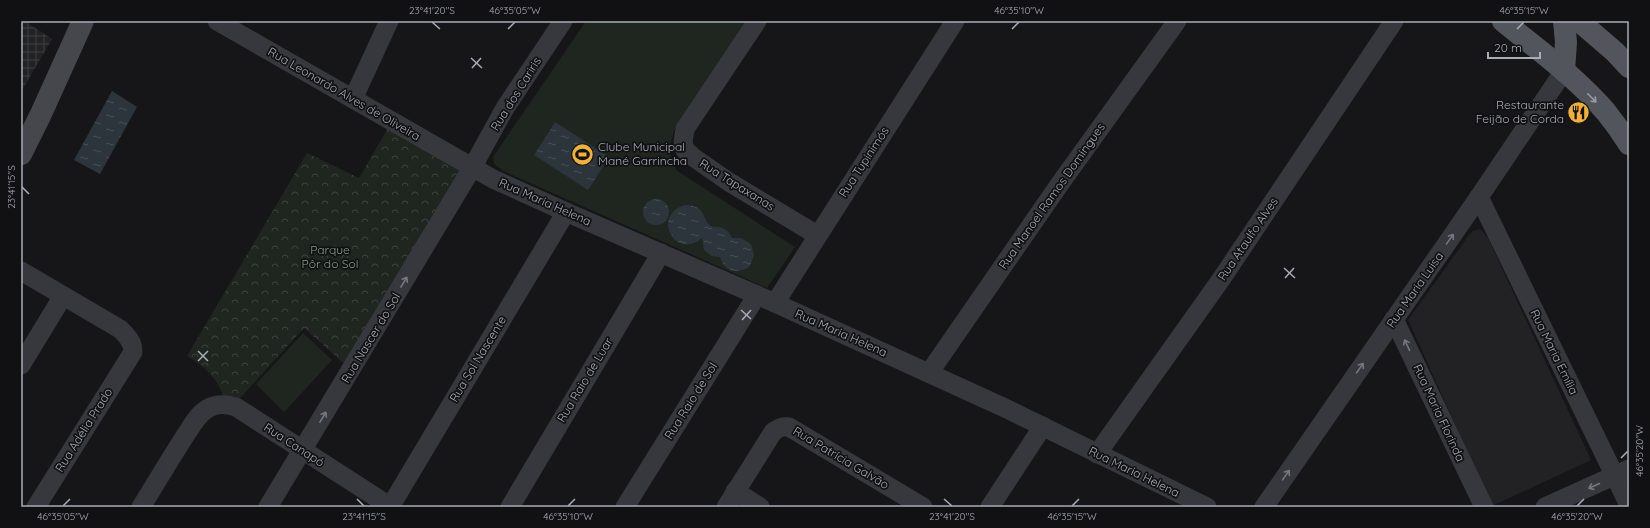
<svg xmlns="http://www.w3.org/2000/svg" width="1650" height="528" font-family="Quicksand,sans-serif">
	<defs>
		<pattern id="industrial-grid" width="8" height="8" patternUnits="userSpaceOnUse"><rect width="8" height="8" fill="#222225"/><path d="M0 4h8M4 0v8" fill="none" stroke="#3f3f43"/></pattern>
		<pattern id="park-crowns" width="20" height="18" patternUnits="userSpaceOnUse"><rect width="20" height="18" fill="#1e261f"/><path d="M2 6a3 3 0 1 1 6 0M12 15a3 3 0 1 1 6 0" fill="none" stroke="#3c433d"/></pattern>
		<pattern id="water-ripples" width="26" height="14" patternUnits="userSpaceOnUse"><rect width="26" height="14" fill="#2c353c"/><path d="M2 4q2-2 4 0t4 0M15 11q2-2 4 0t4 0" fill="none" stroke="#485056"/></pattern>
	</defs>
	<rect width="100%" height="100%" fill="#161618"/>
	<path fill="#222225" d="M1480 229 1488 238 1591 460 1492 506 1408 320 1469 235 1473 231Z"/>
	<path fill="url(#industrial-grid)" d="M21 21H25L52 39 21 92Z"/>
	<path fill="url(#park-crowns)" d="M388 128 460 171 350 369 304 328 240 398 223 396C218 378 203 365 187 356L307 153 359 178Z"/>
	<g fill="#1e261f">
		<path d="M586 21H746L674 131 669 151 676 170 795 247 767 288 503 171 494 164 493 157Z"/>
		<path d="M303 333 332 360 284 412 256 384Z"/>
	</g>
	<g fill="url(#water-ripples)">
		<path d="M112 91 137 107 100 174 74 160Z"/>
		<path d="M555 122 609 157 588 190 534 155Z"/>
		<circle cx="656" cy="212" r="13"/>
		<path d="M685 205C708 206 700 218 712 227 721 226 728 229 732 238H741L751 244 754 255 750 266C738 275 724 272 720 257L712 256 704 250 702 238C676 261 650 216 685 205Z"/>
	</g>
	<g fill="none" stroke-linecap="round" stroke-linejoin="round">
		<g stroke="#37383d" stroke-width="19">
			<path d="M217 21 493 179 566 212 775 303 1005 408 1207 507"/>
			<path d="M757 21 685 129 683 142 685 150 693 157 729 182 817 235"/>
			<path d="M353 99 389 21"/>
			<path d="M1479 197 1629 505"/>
			<path d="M21 271 120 329C128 337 133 342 133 352L36 507"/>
			<path d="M775 303 955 21"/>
			<path d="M1394 319 1484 507"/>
			<path d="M21 365 63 296"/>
			<path d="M929 373 1059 185 1177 21"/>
			<path d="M1097 454 1222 278 1394 21"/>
			<path d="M735 491 760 507"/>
			<path d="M141 507C156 483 170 459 185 436 191 427 197 415 207 409 217 403 226 404 236 407L391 507"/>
			<path d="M268 507 472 168 505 108 563 21"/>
			<path d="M390 507 566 212"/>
			<path d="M510 507 661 253"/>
			<path d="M625 507 757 295"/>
			<path d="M726 507 773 432C779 428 782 426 789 427L923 507"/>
			<path d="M990 507 1043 426"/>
			<path d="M1264 507 1479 197 1564 71"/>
			<path d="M1545 507 1629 469"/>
		</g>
		<path stroke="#45474d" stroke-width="22" d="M21 154 40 116 83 21"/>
		<g stroke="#53555c" stroke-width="22">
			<path d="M1503 21C1538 50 1576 77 1606 112 1614 122 1622 133 1629 144"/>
			<path d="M1579 21 1615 52 1629 67"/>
			<path d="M1564 71 1566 42 1564 21"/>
		</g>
	</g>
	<defs><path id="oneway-shaft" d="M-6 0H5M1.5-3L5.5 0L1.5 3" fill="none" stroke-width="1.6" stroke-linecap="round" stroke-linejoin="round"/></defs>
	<use stroke="#979ba6" href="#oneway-shaft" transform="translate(1592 98) rotate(45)"/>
	<g stroke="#757881">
		<use href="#oneway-shaft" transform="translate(1450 239) rotate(-55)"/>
		<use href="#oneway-shaft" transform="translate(404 282) rotate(-59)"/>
		<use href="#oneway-shaft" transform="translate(1407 345) rotate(-115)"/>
		<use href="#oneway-shaft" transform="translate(1360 368) rotate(-55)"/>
		<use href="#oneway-shaft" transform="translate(323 417) rotate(-59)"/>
		<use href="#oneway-shaft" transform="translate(1286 475) rotate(-55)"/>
		<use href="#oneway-shaft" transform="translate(1594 486) rotate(156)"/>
	</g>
	<path fill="none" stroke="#a8adb8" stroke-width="1.5" d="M432 22 440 29M508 29 515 22M1012 29 1019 22M1517 29 1524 22M471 58 482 68M472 68 481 58M22 187 29 194M1284 268 1295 278M1285 278 1294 268M741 310 751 319M742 320 751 310M198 351 208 361M198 361 208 351M1621 458 1628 451M357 499 364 506M944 499 952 506M63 506 70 499M568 506 575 499M1072 506 1079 499M1577 506 1584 499"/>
	<defs>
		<symbol id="restaurant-disc" viewBox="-11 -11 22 22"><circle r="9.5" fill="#f2b134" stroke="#111113"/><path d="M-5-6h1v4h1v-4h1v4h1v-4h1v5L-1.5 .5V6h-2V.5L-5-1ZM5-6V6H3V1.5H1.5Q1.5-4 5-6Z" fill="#111"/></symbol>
		<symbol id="stadium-disc" viewBox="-11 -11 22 22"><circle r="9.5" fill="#f2b134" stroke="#111113"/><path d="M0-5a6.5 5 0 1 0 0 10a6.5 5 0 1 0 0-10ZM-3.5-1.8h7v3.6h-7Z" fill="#111"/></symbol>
	</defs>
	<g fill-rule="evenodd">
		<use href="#restaurant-disc" x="1566" y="100" width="25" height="25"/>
		<use href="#stadium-disc" x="570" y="142" width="25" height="25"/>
	</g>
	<g text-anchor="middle" stroke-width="3.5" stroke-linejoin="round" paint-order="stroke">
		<g font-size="12" fill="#a8adb8" stroke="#111113">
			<text transform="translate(344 94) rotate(30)" y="4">Rua Leonardo Alves de Oliveira</text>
			<text transform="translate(516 94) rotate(-58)" y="4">Rua dos Cariris</text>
			<text transform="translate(864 162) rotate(-57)" y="4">Rua Tupinimós</text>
			<text transform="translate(737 185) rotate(32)" y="4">Rua Tapaxanas</text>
			<text transform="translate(1052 196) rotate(-55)" y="4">Rua Manoel Ramos Domingues</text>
			<text transform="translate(545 202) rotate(24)" y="4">Rua Maria Helena</text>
			<text transform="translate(1248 239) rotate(-56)" y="4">Rua Ataulfo Alves</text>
			<text transform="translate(1415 290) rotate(-55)" y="4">Rua Maria Luisa</text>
			<text transform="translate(841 333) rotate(24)" y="4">Rua Maria Helena</text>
			<text transform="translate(371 338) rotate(-59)" y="4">Rua Nascer do Sol</text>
			<text transform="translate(1554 352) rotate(64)" y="4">Rua Maria Emília</text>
			<text transform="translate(478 359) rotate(-59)" y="4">Rua Sol Nascente</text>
			<text transform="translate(585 380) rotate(-59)" y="4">Rua Raio de Luar</text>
			<text transform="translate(691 401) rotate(-58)" y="4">Rua Raio de Sol</text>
			<text transform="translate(1439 413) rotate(65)" y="4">Rua Maria Florinda</text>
			<text transform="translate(84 430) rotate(-58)" y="4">Rua Adélia Prado</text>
			<text transform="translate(294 445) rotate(33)" y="4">Rua Canapó</text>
			<text transform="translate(841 458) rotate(31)" y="4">Rua Patrícia Galvão</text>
			<text transform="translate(1134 472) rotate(26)" y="4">Rua Maria Helena</text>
		</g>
		<g font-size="12" fill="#a8adb8" stroke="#111113" text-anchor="end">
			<text x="1564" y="109">Restaurante<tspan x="1564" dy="14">Feijão de Corda</tspan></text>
			<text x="598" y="151" text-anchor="start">Clube Municipal<tspan x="598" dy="14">Mané Garrincha</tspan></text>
		</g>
		<g font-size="12" fill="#7fa381" stroke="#111113">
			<text x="330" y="254">Parque<tspan x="330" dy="14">Pôr do Sol</tspan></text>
		</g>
	</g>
	<rect width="1650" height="528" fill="none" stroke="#111113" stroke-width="44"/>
	<path d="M1488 52v6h52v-6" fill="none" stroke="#a8adb8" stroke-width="2"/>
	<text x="1494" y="52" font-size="12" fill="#a8adb8" stroke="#111113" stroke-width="3" paint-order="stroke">20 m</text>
	<rect x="22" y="22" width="1606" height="484" fill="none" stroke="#a8adb8" stroke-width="1.5"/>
	<g font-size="10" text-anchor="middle" fill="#a8adb8">
		<text x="432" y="14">23°41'20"S</text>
		<text x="515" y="14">46°35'05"W</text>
		<text x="1019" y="14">46°35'10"W</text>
		<text x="1524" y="14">46°35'15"W</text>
		<text transform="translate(11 187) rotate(-90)" y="4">23°41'15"S</text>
		<text transform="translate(1639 451) rotate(-90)" y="4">46°35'20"W</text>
		<text x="63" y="520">46°35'05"W</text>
		<text x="364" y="520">23°41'15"S</text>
		<text x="568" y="520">46°35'10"W</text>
		<text x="952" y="520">23°41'20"S</text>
		<text x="1072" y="520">46°35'15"W</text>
		<text x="1577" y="520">46°35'20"W</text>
	</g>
</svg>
